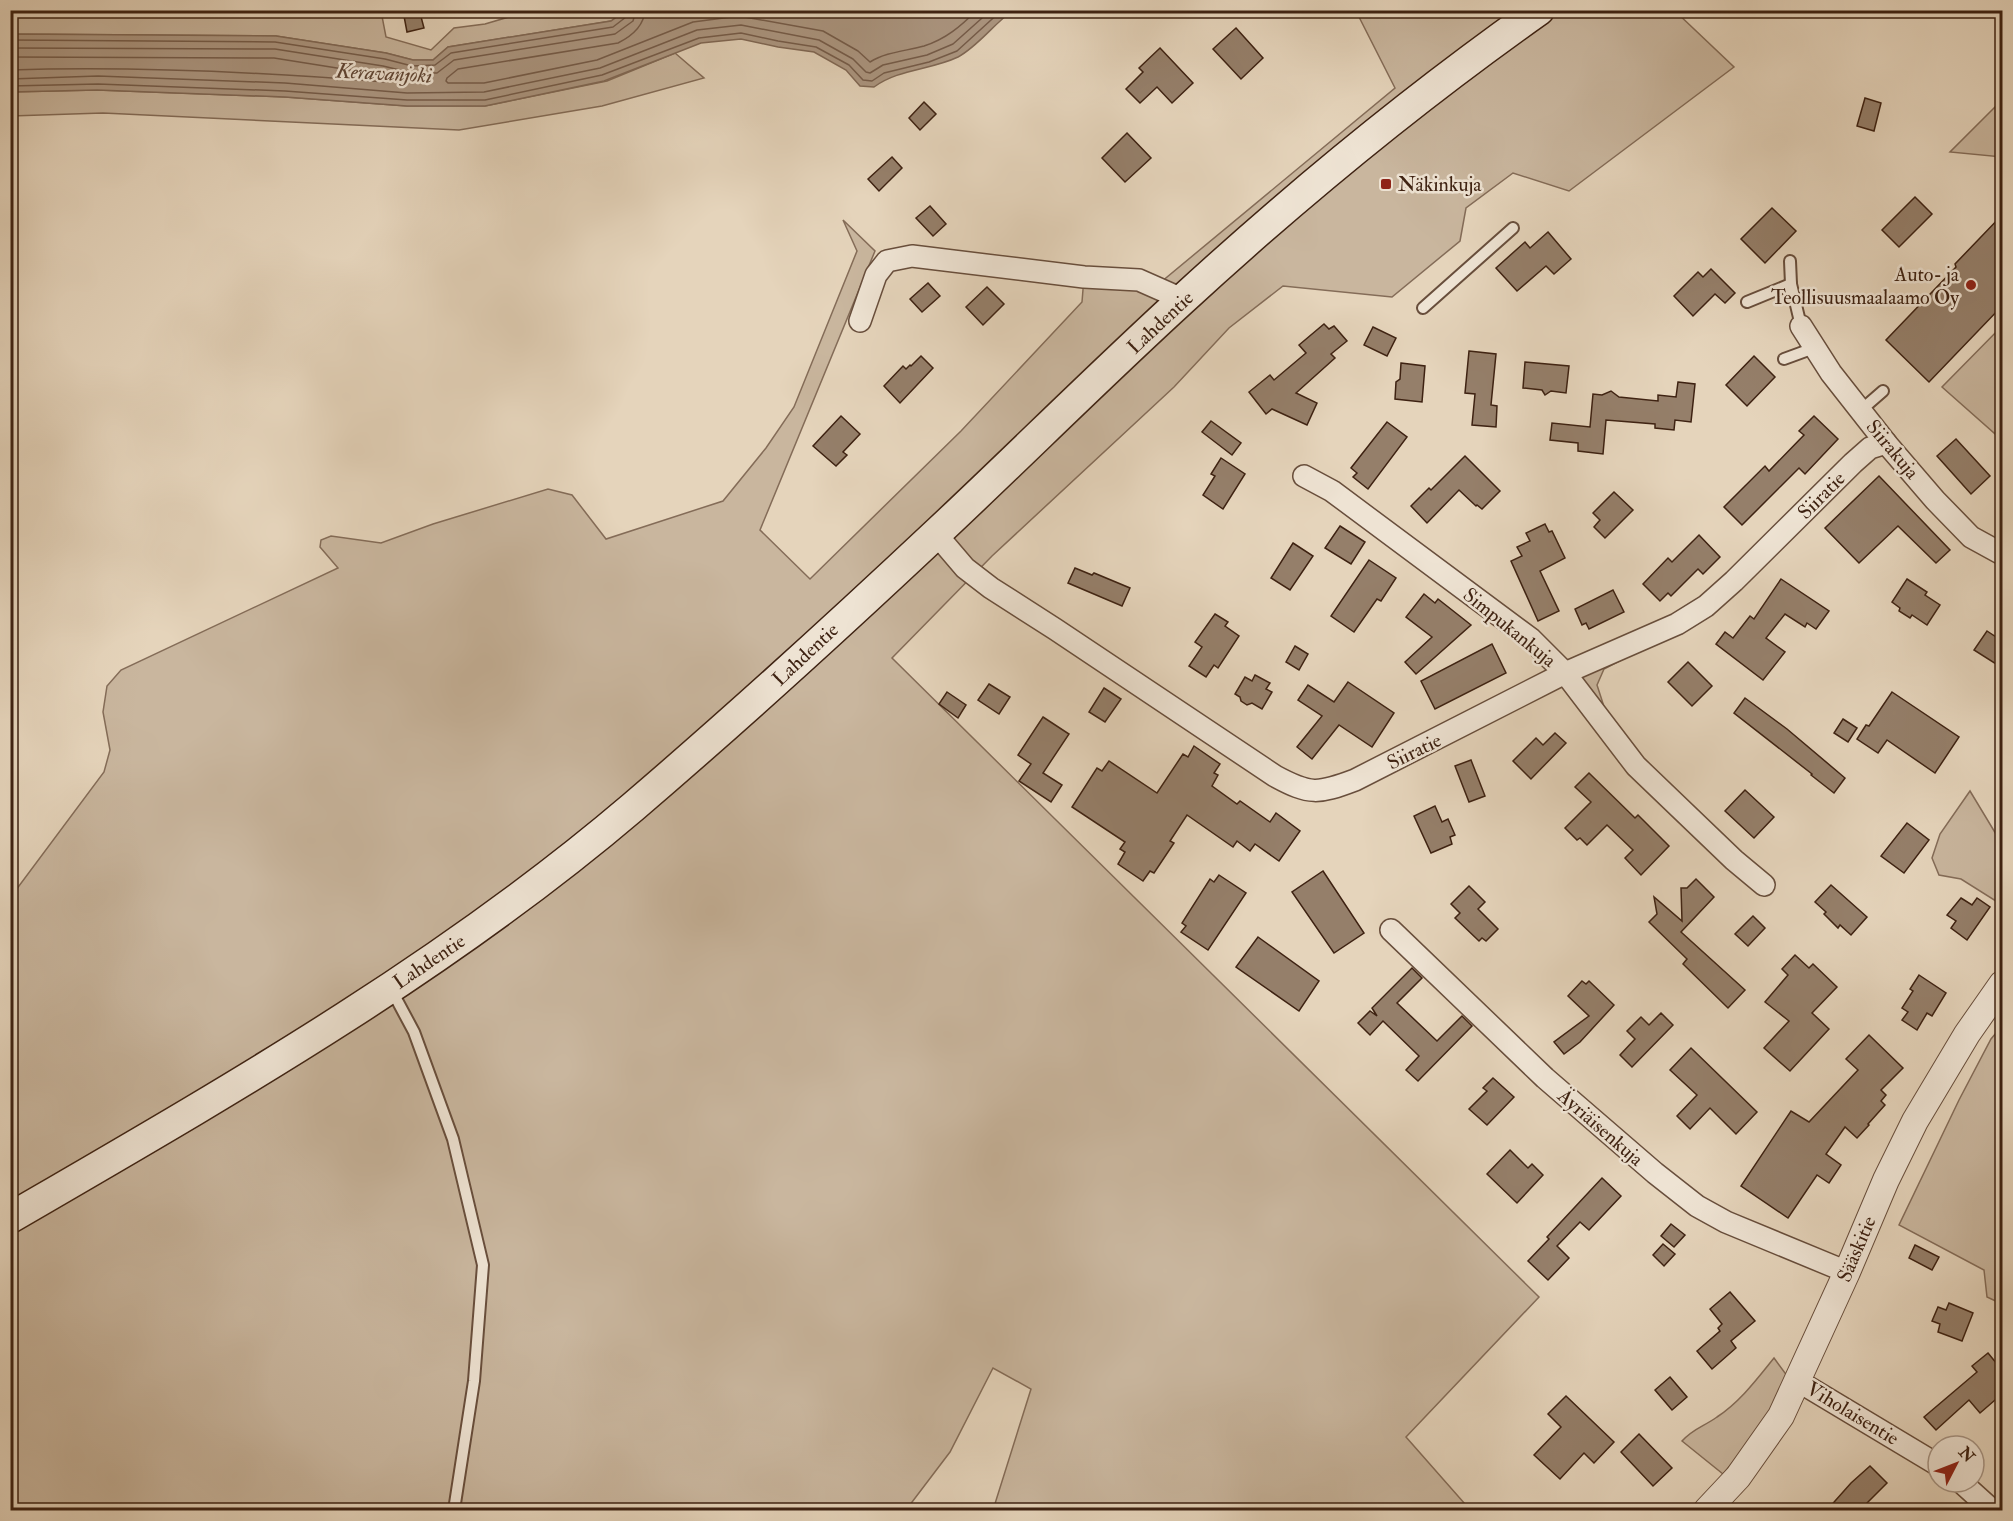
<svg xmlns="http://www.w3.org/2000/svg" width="2013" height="1521" font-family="'IM FELL Double Pica',serif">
	<rect width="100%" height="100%" fill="#e5d4bb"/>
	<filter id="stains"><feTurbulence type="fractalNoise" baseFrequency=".00333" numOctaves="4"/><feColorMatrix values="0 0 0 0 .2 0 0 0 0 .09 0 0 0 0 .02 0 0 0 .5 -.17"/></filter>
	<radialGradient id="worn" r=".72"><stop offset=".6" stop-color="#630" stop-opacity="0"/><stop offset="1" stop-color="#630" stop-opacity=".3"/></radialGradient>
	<g fill="#c9b69e" stroke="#846c58" stroke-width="1.5">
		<path d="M10 11H381L386 37 431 50 454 28 485 24 529 11H625L611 21 448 47 433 60H413L386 53 276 36 11 34Z"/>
		<path d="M1356 11H1675L1734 67 1569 191 1513 173 1466 208 1460 241 1392 297 1283 286 1229 328 1174 387 992 556 892 658 1539 1297 1406 1437 1465 1504V1510H993L1031 1389 993 1368 950 1452 906 1510H11L10 898 104 772 110 750 103 712 107 686 121 670 338 568 320 547 321 540 331 536 381 543 433 524 548 489 572 495 606 539 723 501 766 448 794 407 857 251 843 220 875 251 760 530 810 579 961 431 1082 302 1084 277 1155 287 1395 88Z"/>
		<path d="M675 53 704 78 602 106 459 130 103 113 11 116 10 92 97 90 285 97 407 106H485L607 81Z"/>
		<path d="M2002 100V157L1950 152Z"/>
		<path d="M2002 326V440L1942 387Z"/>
		<path d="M1703 617 1604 669 1597 685 1609 722 1565 673Z"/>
		<path d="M1970 791 2002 844V903H1999L1961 879 1939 875 1932 858 1940 834Z"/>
		<path d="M2002 1026V1304L1987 1297 1984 1270 1899 1225 1959 1100 1991 1039Z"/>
		<path d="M1774 1358 1788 1377C1774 1411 1747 1446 1723 1474L1682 1441C1694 1428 1703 1427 1717 1417 1740 1402 1757 1379 1774 1358Z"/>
	</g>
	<path fill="#ac9782" stroke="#806855" stroke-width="1.5" d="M878 10 1012 11C994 24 977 47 958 57 931 70 898 69 874 87L860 86 846 70 814 52 778 47 741 39 701 43 604 81 485 106H407L285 97 97 90 11 92V34L276 36 386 53 413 60H433L448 47 611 21 625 11Z"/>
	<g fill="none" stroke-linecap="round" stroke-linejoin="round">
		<g stroke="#755c4a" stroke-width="1.5">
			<path d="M645 10C644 26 632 36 618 43L458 69 447 78 446 81 448 83H484L597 60 693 22 739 16 823 31 858 51 870 62C886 52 906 51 924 46 946 39 961 26 977 10"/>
			<path d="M10 40 275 42 385 59 412 66 435 65 451 53 613 27 626 17 628 10"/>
			<path d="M10 48 275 49 383 66 412 73H437L454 60 615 34 633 21 636 10"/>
			<path d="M10 57 274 58 381 75 386 76 388 79 385 82C260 72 135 66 10 70"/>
			<path d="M10 79 98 76 285 83 407 93 484 92 600 68 697 30 741 25 819 40 853 59 866 72 870 73 883 65 927 55 953 44 991 10"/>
			<path d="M10 86 98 84 285 91 407 100H485L602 75 699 38 741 33 778 41 816 47 849 65 863 80 872 81 884 73 929 62 957 51 1002 10"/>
		</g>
	</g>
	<g fill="#957f6a" stroke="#3e2212" stroke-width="1.5">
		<path d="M420 13 424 28 407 32 404 16Z"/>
		<path d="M1236 28 1263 58 1241 79 1213 49Z"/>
		<path d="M1160 48 1193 83 1172 103 1157 87 1140 103 1126 89 1143 72 1139 68Z"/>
		<path d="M1865 98 1881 103 1874 131 1857 126Z"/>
		<path d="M924 102 936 114 920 130 909 118Z"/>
		<path d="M1127 133 1151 158 1125 182 1102 158Z"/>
		<path d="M892 157 902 168 879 191 868 179Z"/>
		<path d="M1915 197 1932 214 1899 247 1882 230Z"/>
		<path d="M930 206 946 224 933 236 916 218Z"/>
		<path d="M1772 208 1796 231 1765 263 1741 239Z"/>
		<path d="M2002 215V306L1929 382 1886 340 1956 267 1955 264Z"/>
		<path d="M1548 232 1571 259 1554 274 1546 266 1517 291 1496 268 1525 242 1530 248Z"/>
		<path d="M1711 269 1735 293 1725 303 1715 294 1693 316 1674 296 1698 272 1703 277Z"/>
		<path d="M928 283 940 296 922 312 910 299Z"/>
		<path d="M987 287 1004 304 983 325 966 307Z"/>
		<path d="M1324 324 1329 329 1334 326 1347 341 1331 354 1335 358 1296 393 1317 403 1307 425 1272 409 1266 414 1249 392 1270 375 1274 380 1306 353 1299 345Z"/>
		<path d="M1373 327 1396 338 1387 356 1364 345Z"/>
		<path d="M1469 351 1496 354 1491 405 1497 406 1496 427 1472 425 1475 394 1465 393Z"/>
		<path d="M921 356 933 368 900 403 884 386 903 366 906 369 910 365 911 366Z"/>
		<path d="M1754 356 1775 377 1747 406 1726 385Z"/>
		<path d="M1525 362 1569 366 1566 393 1551 391 1545 395 1542 390 1523 388Z"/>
		<path d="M1401 363 1425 366 1422 402 1395 399 1396 382 1400 379Z"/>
		<path d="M1678 382 1695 384 1691 422 1675 420 1674 430 1655 428V424L1606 420 1603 454 1578 451V443L1550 440 1552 423 1590 427 1593 394 1602 395 1611 391 1619 397 1658 401V395L1676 397Z"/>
		<path d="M841 416 860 434 843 452 847 455 836 466 813 446Z"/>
		<path d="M1814 416 1838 439 1805 474 1799 468 1742 525 1724 507 1765 466 1769 471 1804 435 1799 431Z"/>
		<path d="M1211 421 1241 443 1232 455 1202 432Z"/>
		<path d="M1387 422 1407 437 1368 489 1353 477 1357 473 1351 468Z"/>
		<path d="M1956 439 1990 476 1971 494 1937 456Z"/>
		<path d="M1465 456 1500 491 1482 509 1477 505 1476 506 1459 490 1427 523 1411 506 1429 488 1431 490Z"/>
		<path d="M1221 458 1245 474 1223 509 1203 495 1215 476 1211 474Z"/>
		<path d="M1879 476 1950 550 1936 563 1898 526 1859 563 1825 528Z"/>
		<path d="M1614 492 1633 510 1605 538 1594 527 1600 520 1593 513Z"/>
		<path d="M1545 524 1549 532 1552 531 1565 558 1540 571 1559 611 1538 621 1511 561 1522 556 1517 547 1530 541 1526 533Z"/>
		<path d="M1340 526 1365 542 1351 564 1325 548Z"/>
		<path d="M1699 535 1720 557 1703 574 1698 569 1671 596 1668 593 1660 601 1643 584 1668 558 1672 562Z"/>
		<path d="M1293 543 1313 556 1290 590 1271 578Z"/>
		<path d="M1369 560 1396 578 1381 601 1377 599 1354 632 1331 616Z"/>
		<path d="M1075 568 1092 575 1094 573 1130 588 1122 606 1068 583Z"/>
		<path d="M1781 579 1829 611 1816 629 1807 623 1805 627 1785 614 1766 638 1785 652 1763 680 1716 644 1725 632 1733 638 1750 616 1754 619Z"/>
		<path d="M1907 579 1927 592 1925 595 1940 605 1927 625 1912 615 1910 618 1899 611 1900 608 1892 602Z"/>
		<path d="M1613 590 1624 612 1589 629 1586 623 1582 625 1575 609Z"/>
		<path d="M1424 594 1435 603 1438 599 1471 625 1416 674 1405 662 1432 637 1406 617Z"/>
		<path d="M1215 614 1228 622 1225 626 1239 636 1218 668 1214 665 1206 677 1189 666 1202 647 1195 642Z"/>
		<path d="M1987 631 2002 641V654L1996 664 1974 650Z"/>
		<path d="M1492 644 1506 673 1435 709 1421 681Z"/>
		<path d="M1295 646 1308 654 1299 670 1286 662Z"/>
		<path d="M1688 662 1712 686 1692 706 1668 682Z"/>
		<path d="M1255 675 1270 683 1266 689 1272 692 1262 709 1252 703 1247 705 1241 701 1240 697 1235 694 1245 677 1252 681Z"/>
		<path d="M1348 682 1394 713 1372 747 1339 725 1312 759 1297 747 1322 716 1298 700 1308 685 1334 702Z"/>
		<path d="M989 684 1010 697 999 714 978 700Z"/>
		<path d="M1104 688 1121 699 1105 722 1089 712Z"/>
		<path d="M947 692 966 705 958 718 939 704Z"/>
		<path d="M1892 692 1959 737 1935 773 1887 740 1878 753 1857 739 1866 725 1869 726Z"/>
		<path d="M1745 698 1787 729 1845 778 1834 793 1811 775 1812 774 1734 713Z"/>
		<path d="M1043 717 1069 734 1043 773 1062 785 1051 802 1019 781 1031 764 1018 755Z"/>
		<path d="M1843 719 1857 728 1848 742 1834 733Z"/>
		<path d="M1555 733 1566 743 1531 779 1513 761 1536 738 1543 745Z"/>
		<path d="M1194 746 1220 764 1214 773 1218 775 1212 786 1237 804 1240 801 1270 822 1276 813 1300 831 1279 861 1255 844 1250 851 1237 841 1233 847 1187 815 1170 841 1174 843 1154 873 1150 871 1143 881 1118 864 1125 852 1120 849 1125 842 1072 807 1097 768 1102 771 1109 761 1157 793 1183 754 1188 757Z"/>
		<path d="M1471 760 1485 796 1469 802 1455 766Z"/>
		<path d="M1589 773 1635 818 1638 815 1669 846 1641 875 1625 858 1633 850 1607 825 1587 845 1580 838 1577 840 1565 828 1591 802 1575 787Z"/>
		<path d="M1745 790 1774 817 1754 838 1725 811Z"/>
		<path d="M1435 806 1442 822 1448 819 1455 835 1450 837 1452 844 1431 853 1414 816Z"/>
		<path d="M1907 823 1929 840 1904 873 1881 856Z"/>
		<path d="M1323 871 1364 933 1334 953 1292 892Z"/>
		<path d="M1219 875 1246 893 1208 950 1181 932 1186 926 1182 923 1210 879 1214 882Z"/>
		<path d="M1696 879 1714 897 1681 932 1745 990 1728 1008 1683 964 1687 959 1649 922 1657 914 1654 897 1682 921 1681 888H1687Z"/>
		<path d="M1831 885 1867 917 1851 935 1840 925 1838 928 1824 914 1826 912 1815 902Z"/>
		<path d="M1469 886 1485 902 1478 909 1498 929 1486 941 1482 938 1479 941 1455 918 1460 913 1451 904Z"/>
		<path d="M1961 898 1972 905 1977 898 1990 907 1967 940 1951 928 1956 921 1947 915Z"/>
		<path d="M1753 916 1765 928 1748 946 1735 934Z"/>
		<path d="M1258 937 1319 981 1299 1011 1236 967Z"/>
		<path d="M1795 955 1809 968 1813 964 1837 987 1812 1013 1829 1029 1790 1071 1764 1048 1789 1021 1765 1002 1788 975 1782 969Z"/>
		<path d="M1412 968 1422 978 1397 1003 1437 1041 1462 1016 1472 1026 1418 1081 1406 1070 1419 1056 1383 1021 1370 1035 1358 1023 1370 1011 1377 1016 1372 1008Z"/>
		<path d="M1919 975 1946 993 1932 1016 1927 1013 1917 1030 1902 1020 1908 1012 1902 1008 1913 991 1910 989Z"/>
		<path d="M1582 981 1586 984 1589 981 1614 1005 1580 1042 1564 1054 1554 1042 1589 1016 1568 996Z"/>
		<path d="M1661 1013 1673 1025 1632 1067 1620 1055 1635 1039 1627 1031 1641 1017 1649 1025Z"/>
		<path d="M1869 1035 1903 1068 1881 1090 1886 1095 1881 1101 1885 1105 1868 1124 1869 1125 1857 1138 1845 1127 1826 1154 1841 1165 1829 1183 1817 1175 1788 1218 1741 1186 1791 1111 1809 1122 1858 1070 1846 1059Z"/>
		<path d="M1691 1048 1757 1112 1736 1134 1710 1108 1690 1129 1677 1116 1697 1095 1670 1070Z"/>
		<path d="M1493 1078 1514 1097 1487 1125 1469 1109 1487 1091 1483 1088Z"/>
		<path d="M1510 1150 1528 1168 1532 1164 1543 1175 1517 1203 1487 1174Z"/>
		<path d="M1602 1178 1621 1196 1589 1230 1580 1222 1557 1246 1569 1258 1548 1280 1528 1261 1549 1239 1547 1237Z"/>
		<path d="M1671 1224 1685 1235 1674 1247 1661 1236Z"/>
		<path d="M1663 1244 1675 1254 1664 1266 1653 1255Z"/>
		<path d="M1915 1245 1939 1257 1932 1270 1909 1258Z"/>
		<path d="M1730 1292 1755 1321 1731 1341 1736 1348 1712 1369 1697 1351 1720 1331 1718 1328 1722 1324 1710 1309Z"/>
		<path d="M1949 1303 1973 1313 1962 1341 1938 1332 1940 1324 1932 1321 1938 1307 1946 1310Z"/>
		<path d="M1988 1353 2002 1370V1394L1980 1413 1969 1400 1936 1430 1924 1417 1977 1372 1972 1366Z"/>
		<path d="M1670 1377 1687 1397 1672 1410 1655 1390Z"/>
		<path d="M1566 1396 1614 1442 1594 1463 1584 1453 1560 1479 1534 1455 1561 1427 1548 1414Z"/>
		<path d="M1639 1434 1672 1468 1653 1486 1621 1452Z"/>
		<path d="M1870 1466 1887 1483 1860 1510H1827L1851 1483Z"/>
	</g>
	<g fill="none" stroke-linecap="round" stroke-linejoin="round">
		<defs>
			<g id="service">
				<path d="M1790 261 1791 284 1801 326"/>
				<path d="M1747 302 1791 284"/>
				<path d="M1423 308 1513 228"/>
				<path d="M1784 359 1814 348"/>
				<path d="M1860 411 1883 391"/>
				<path d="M391 989 414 1032 453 1139 483 1265 474 1381 454 1510"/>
			</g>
			<g id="minor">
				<path d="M860 321 876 275 887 261 912 256 1084 277 1139 280 1182 299"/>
				<path d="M1801 326 1831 373 1886 443 1935 500 1971 537 2002 554"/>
				<path d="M1304 476 1332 491 1531 639 1565 673 1636 766 1734 860 1764 885"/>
				<path d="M936 534 965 568 991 588 1055 629 1275 776C1310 795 1318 794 1355 780L1565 673 1677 624 1706 606 1734 581 1853 463 1870 448 1886 443"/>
				<path d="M1391 930 1545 1078 1655 1173 1697 1206 1726 1222 1847 1272"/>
				<path d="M1798 1381 1938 1465"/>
				<path d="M1961 1482 1992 1510"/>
			</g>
			<path id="tertiary" d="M1707 1510 1738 1477 1781 1416 1847 1272 1886 1180 1915 1121 1967 1034 2002 984"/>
			<path id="secondary" d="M10 1218C225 1093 443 969 633 807 737 718 839 625 939 531 1020 455 1099 376 1181 301 1294 197 1413 99 1539 10"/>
		</defs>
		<use href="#service" stroke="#684e3c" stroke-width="14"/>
		<use href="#minor" stroke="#684e3c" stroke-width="24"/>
		<use href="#tertiary" stroke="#684e3c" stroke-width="28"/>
		<use href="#secondary" stroke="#3e2212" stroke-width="33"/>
		<use href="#service" stroke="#eee3d3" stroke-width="10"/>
		<use href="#minor" stroke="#eee3d3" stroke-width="21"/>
		<use href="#tertiary" stroke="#eee3d3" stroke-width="26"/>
		<use href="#secondary" stroke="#eee3d3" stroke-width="30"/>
	</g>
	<g fill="#8f2418" stroke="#eee3d3" stroke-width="2">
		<rect x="1380" y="178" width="12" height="12" rx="3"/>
		<circle cx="1971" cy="285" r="6"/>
	</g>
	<g text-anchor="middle" stroke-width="5" stroke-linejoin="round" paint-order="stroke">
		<g font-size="20" fill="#3e2212" stroke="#eee3d3" text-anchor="start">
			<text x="1398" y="191">Näkinkuja</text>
			<text x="1959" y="281" text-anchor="end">Auto- ja<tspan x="1959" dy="23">Teollisuusmaalaamo Oy</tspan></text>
		</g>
		<g font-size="20" fill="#3e2212" stroke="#eee3d3">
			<text transform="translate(1160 322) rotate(-43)" y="7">Lahdentie</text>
			<text transform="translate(1893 449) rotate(50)" y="7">Siirakuja</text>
			<text transform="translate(1821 495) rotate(-45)" y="7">Siiratie</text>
			<text transform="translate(1510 627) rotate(39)" y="7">Simpukankuja</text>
			<text transform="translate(805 654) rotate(-43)" y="7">Lahdentie</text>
			<text transform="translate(1414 751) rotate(-26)" y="7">Siiratie</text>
			<text transform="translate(429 961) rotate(-34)" y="7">Lahdentie</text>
			<text transform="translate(1601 1127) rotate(41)" y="7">Äyriäisenkuja</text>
			<text transform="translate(1856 1249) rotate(-67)" y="7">Sääskitie</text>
			<text transform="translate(1853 1413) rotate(31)" y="7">Viholaisentie</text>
		</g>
		<g font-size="21" font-style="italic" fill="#5f4534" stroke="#eee3d3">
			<text transform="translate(384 73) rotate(3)" y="7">Keravanjoki</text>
		</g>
	</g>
	<rect width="2013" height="1521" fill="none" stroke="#e5d4bb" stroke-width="36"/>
	<rect x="12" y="12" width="1989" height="1497" fill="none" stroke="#3e2212" stroke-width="3"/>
	<rect x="18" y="18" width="1977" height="1485" fill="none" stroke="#3e2212" stroke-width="1.5"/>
	<g transform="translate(1956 1464) rotate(48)"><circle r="28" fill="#eee3d3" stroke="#a89686" stroke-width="1.5"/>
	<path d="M0-4.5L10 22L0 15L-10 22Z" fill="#8f2418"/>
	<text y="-9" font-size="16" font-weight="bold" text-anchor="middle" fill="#3e2212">N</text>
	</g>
	<rect width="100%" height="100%" filter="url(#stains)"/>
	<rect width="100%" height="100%" fill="url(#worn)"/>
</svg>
